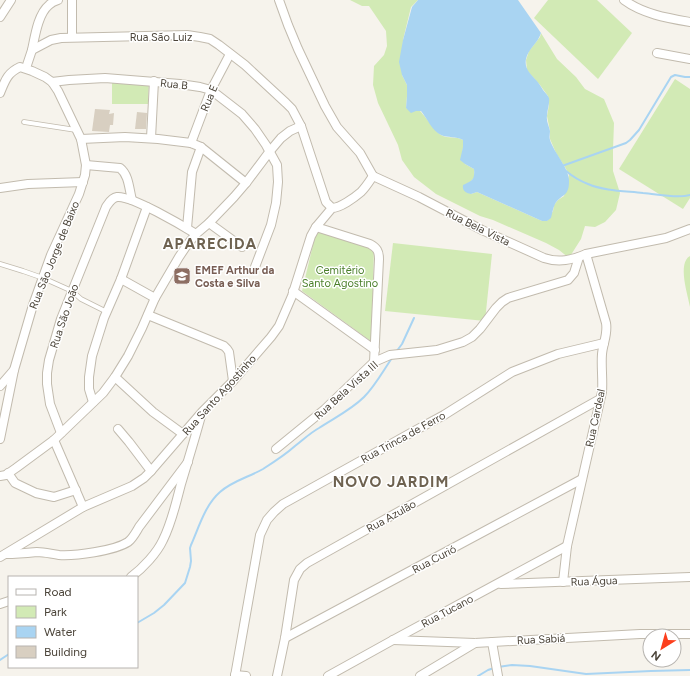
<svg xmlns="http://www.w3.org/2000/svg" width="690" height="676" font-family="Figtree,sans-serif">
	<rect width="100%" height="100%" fill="#f6f3ec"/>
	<g fill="#d2eab5">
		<path d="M350 0H418L411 7 403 40 402 75 407 85V96L406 108 416 111H420C425 116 437 133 441 135 448 139 456 136 463 140V148L462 155 465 164 474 169V178L471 181V194L477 192 542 221H547L553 211 554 205 558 200 564 196 569 175 565 167 556 153 550 139V131L547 116 549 105 548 96 540 85 530 74 527 70 526 60 529 51 540 37 541 33 557 59 576 77 585 89 604 99 614 123 613 150V171L620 193 616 210 605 222 595 227 585 226 581 239 569 258 559 250 546 243 493 220 480 216 436 194 414 177 402 160 398 145 378 103 373 85 374 66 384 55 387 46 386 31 369 6H362Z"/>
		<path d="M548 0H597L632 33 598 79 534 18Z"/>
		<path d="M675 79 690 89V198L683 209 619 169Z"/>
		<path d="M112 81H149L148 104H112Z"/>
		<path d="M317 228 374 244 372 342 302 291Z"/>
		<path d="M393 243 492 254 485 321 385 311Z"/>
		<path d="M690 256V307C688 295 677 263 690 256Z"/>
	</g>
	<path fill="#a9d4f2" d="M418 0H518L541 33C538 43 528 49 526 59 524 69 531 74 536 80 539 83 541 87 543 90 545 93 548 95 549 98 550 104 547 110 547 116 546 121 549 126 550 131 550 134 549 137 550 140 554 153 570 169 569 182 569 197 561 194 555 204 553 208 552 214 551 218L547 221H542L477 192 471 194C466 193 462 191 463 185 472 181 475 180 474 169L465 164 460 160 463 147V140C456 136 448 138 441 135 432 131 427 118 421 111H416L411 113 406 108 407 96V85L402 75 399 62 403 40 412 7Z"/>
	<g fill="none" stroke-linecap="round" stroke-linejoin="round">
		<g stroke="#a9d4f2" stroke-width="2">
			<path d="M562 166 626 143 630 140 639 130 671 77 675 75 685 77H690"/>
			<path d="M566 171C572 176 580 181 588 184 604 191 625 191 643 193 657 194 677 199 690 195"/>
			<path d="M396 352 402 344 414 318"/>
			<path d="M137 623 154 613 164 605 185 583 190 567 191 561 190 548 191 545C199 527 205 505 220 492 232 481 249 477 263 469 274 462 285 455 295 446 303 440 310 433 319 428 334 418 351 410 364 397 375 386 383 371 392 358"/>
			<path d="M0 660 9 654"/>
			<path d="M498 667 512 665 530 666 586 674 651 671 690 670"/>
			<path d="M478 676 488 670 494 668"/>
		</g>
	</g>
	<g fill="#d8cfc1">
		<path d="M95 109 110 110 109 114 114 113 113 125H110L109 132 92 131Z"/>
		<path d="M137 112 147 113 146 129H135Z"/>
	</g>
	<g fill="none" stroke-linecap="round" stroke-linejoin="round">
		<defs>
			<g id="service">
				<path d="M24 122 76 130"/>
				<path d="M0 264 23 271 43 278 72 291 81 299 107 312"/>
			</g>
			<g id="minor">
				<path d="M72 0V37"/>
				<path d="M279 0 288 25 298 49 325 106 337 127 360 153 373 176"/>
				<path d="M624 0C643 14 667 18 690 22"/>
				<path d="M0 17 11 0"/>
				<path d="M32 50C35 36 38 14 49 5 51 3 55 1 58 0"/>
				<path d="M657 53 690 59"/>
				<path d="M26 68 32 50 51 40 61 38 187 35 200 37 210 39 219 45 245 65 286 103 292 109 301 126 326 202 332 208"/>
				<path d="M52 82 69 80 105 78 180 84 200 87 211 90 242 114 255 129 266 145 277 165 278 182 276 203 271 225 255 267"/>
				<path d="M0 93C5 81 7 73 20 67L32 71 45 77 52 82 58 91 81 139 86 165 85 175 79 194 51 255 33 305 14 370 0 439"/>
				<path d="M151 138 154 81"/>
				<path d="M81 139 125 137 158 139 191 143 201 147 246 183"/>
				<path d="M191 143 211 90 230 54"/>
				<path d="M86 165 120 168C129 175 129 189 132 200"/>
				<path d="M373 176 419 197 482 230 544 258C559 263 572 260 586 254L666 238 690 229"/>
				<path d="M0 188 28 184 83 182"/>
				<path d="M209 223 242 247"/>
				<path d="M316 227 370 244C377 248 379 251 379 259L374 362"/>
				<path d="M187 228 192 172 201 147"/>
				<path d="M121 279 155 298"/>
				<path d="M293 291 375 350"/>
				<path d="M148 315 224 346 227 349 229 352 233 381"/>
				<path d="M115 377 153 412 183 434"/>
				<path d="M0 386 14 370"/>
				<path d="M93 402 89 389V377L92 356 104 318 121 279 147 207"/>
				<path d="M118 429 129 442 151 471"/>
				<path d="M61 433 50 404 47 384V373L49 360 61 319 106 207C109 203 111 198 117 197 131 195 183 226 196 234"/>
				<path d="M54 440 83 507"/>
				<path d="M276 449 325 409 374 362 390 355 437 350 463 342 472 337 480 329 496 308 502 302 508 298 568 280 574 273 579 257"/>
				<path d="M8 473 15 483 36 493 54 497 76 490"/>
				<path d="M0 476 6 475 16 468 54 440 103 393 115 377 128 356 142 328 155 298 179 257 187 245 196 234 209 223 234 197 246 183 270 151 281 138 290 131 301 126"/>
				<path d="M6 554C17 554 27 553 37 552 45 552 51 554 59 555 75 556 114 551 128 542 133 538 136 532 139 527L188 462"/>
				<path d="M0 557 83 507 132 486 144 478 151 471 202 412 233 381 271 337 279 326 292 296 311 236 316 227 332 208C340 208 354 198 361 192 366 187 369 182 373 176"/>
				<path d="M131 577C143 568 157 553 163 540 172 522 176 503 181 484 188 461 195 438 201 416"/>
				<path d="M563 582 567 546 602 392C603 379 601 367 602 354 603 343 608 334 606 323L586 254"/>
				<path d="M501 584 690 577"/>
				<path d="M0 604 9 601"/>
				<path d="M285 638 582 479"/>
				<path d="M393 640 475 643 640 634H690"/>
				<path d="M492 642 498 676"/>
				<path d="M235 675 246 676"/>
				<path d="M235 676 260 535 267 520 274 512 283 504 416 430 444 415 512 372 558 354 604 343"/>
				<path d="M277 676 285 638 294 580 300 569 307 563 600 399"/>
				<path d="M328 676 393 640 567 546"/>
				<path d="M420 676 475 643"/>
			</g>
		</defs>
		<use href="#service" stroke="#c2bbae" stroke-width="5.5"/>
		<use href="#minor" stroke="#c2bbae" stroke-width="10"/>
		<use href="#service" stroke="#fff" stroke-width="4"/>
		<use href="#minor" stroke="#fff" stroke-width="8"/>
	</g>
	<defs>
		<symbol id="school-square" viewBox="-11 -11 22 22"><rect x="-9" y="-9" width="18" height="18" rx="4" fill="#8d6e63" stroke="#fff"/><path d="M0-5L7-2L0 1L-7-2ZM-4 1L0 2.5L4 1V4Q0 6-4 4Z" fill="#fff"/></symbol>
	</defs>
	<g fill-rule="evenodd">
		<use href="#school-square" x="172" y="266" width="20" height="20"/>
	</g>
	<g text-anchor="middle" stroke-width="3" stroke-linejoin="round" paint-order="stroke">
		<g font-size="11" fill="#4b4439" stroke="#fff">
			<text x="161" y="41">Rua São Luiz</text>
			<text transform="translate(174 84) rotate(6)" y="4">Rua B</text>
			<text transform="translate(209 98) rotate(-67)" y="4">Rua E</text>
			<text transform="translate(478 227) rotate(26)" y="4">Rua Bela Vista</text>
			<text transform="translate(54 255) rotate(-68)" y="4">Rua São Jorge de Baixo</text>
			<text transform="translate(64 316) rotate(-71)" y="4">Rua São João</text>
			<text transform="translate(346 390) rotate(-42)" y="4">Rua Bela Vista III</text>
			<text transform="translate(219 395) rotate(-48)" y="4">Rua Santo Agostinho</text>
			<text transform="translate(595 418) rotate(-78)" y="4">Rua Cardeal</text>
			<text transform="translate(403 437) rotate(-29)" y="4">Rua Trinca de Ferro</text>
			<text transform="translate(391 516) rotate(-29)" y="4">Rua Azulão</text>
			<text transform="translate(434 559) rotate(-28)" y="4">Rua Curió</text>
			<text transform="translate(594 581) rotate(-2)" y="4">Rua Água</text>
			<text transform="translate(447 611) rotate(-28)" y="4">Rua Tucano</text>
			<text transform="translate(541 639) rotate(-3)" y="4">Rua Sabiá</text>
		</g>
		<g font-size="11" font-weight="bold" fill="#785e54" stroke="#fff" text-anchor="start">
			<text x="195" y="274">EMEF Arthur da<tspan x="195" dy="13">Costa e Silva</tspan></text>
		</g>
		<g font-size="11" fill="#4a7f2a" stroke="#fff">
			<text x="340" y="274">Cemitério<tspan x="340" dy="13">Santo Agostino</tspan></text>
		</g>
		<g font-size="15" font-weight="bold" letter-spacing="1" fill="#6e6250" stroke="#fff">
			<text x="210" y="249">APARECIDA</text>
			<text x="391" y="487">NOVO JARDIM</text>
		</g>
	</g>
	<rect x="8" y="576" width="130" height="92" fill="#ffffff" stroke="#b7b4b0"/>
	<rect x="16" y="589" width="20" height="6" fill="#ffffff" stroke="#b7b4b0"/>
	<text x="44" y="596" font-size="12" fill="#4b4439">Road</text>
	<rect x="16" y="606" width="20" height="12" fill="#d2eab5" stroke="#b7b4b0"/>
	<text x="44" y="616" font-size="12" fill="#4b4439">Park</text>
	<rect x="16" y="626" width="20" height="12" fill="#a9d4f2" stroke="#b7b4b0"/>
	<text x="44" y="636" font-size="12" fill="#4b4439">Water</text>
	<rect x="16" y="646" width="20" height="12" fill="#d8cfc1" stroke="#b7b4b0"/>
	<text x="44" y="656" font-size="12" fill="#4b4439">Building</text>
	<g transform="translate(662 648) rotate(217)"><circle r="19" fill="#ffffff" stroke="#b7b4b0"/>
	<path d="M0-3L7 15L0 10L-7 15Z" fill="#fc3f1d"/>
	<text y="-6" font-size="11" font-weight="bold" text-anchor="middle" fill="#4b4439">N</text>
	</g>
</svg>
